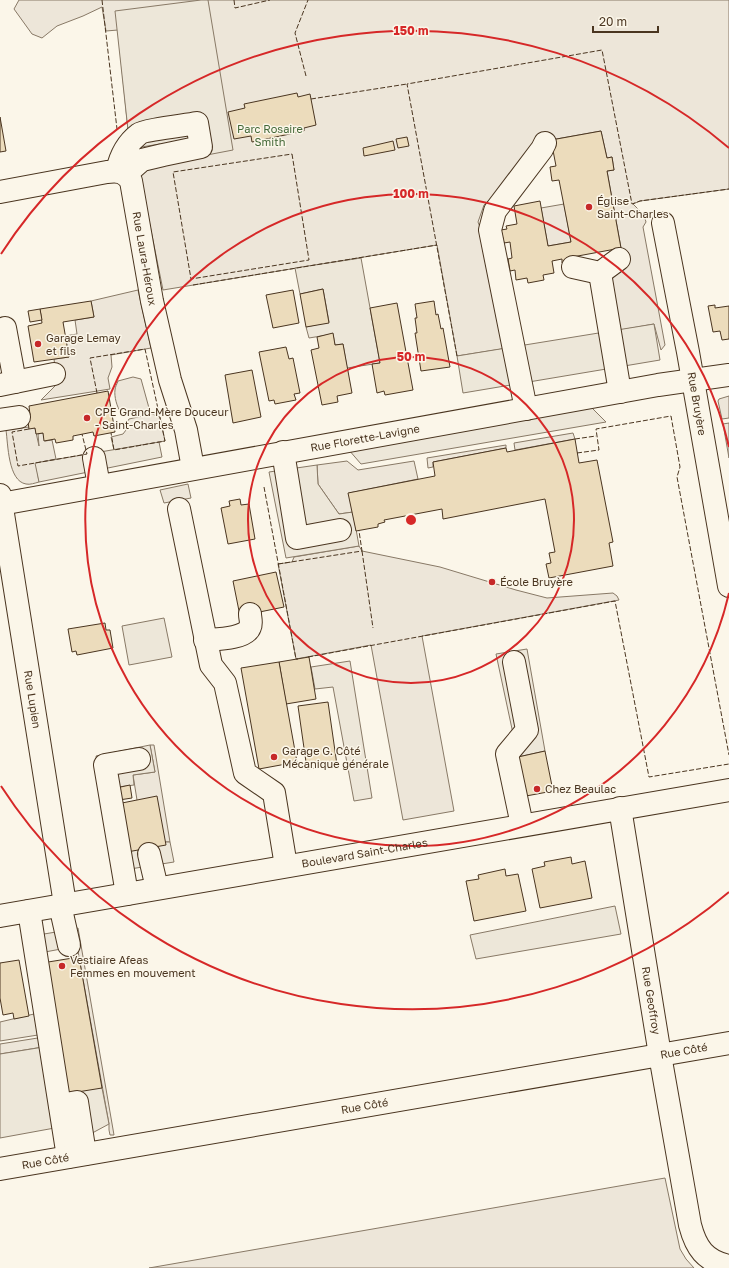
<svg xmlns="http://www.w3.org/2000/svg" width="729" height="1268" font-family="'Golos Text',sans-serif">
	<rect width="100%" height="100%" fill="#fbf6e9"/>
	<g fill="#ede6d9" stroke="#887966">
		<path d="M19 0H729V189L640 201 633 204 644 215 646 222 643 227 665 345 661 350 654 324 615 331 606 282 627 267 621 248 607 171 614 170 612 157 607 158 601 131 551 140 537 135 530 154 502 188 484 205 478 222 487 245 508 348 457 356 437 245 163 290 135 151 128 130 118 30 106 31 102 7 83 16 57 26 42 38 32 34 14 9Z"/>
		<path d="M564 204 571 242 548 246 541 208Z"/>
		<path d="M138 290 151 348 111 355 112 367 108 378 110 389 41 400 57 384 54 359 69 357 65 336 77 334 75 320 94 317 91 301Z"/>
		<path d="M133 377 141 379 149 408C144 412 127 417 121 412 117 408 114 396 115 390 115 387 117 384 118 381Z"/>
		<path d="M729 396V418L722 419 718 401 719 399Z"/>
		<path d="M152 414 160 417 165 441 114 450 111 437 123 434 126 430V424L129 419Z"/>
		<path d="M729 423V458L723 424Z"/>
		<path d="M29 427 35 428 39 446 38 434 43 433 45 441 52 440 56 459 36 463 39 482C35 483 30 485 26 484 8 481 8 444 6 430Z"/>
		<path d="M573 433 575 439 515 450 514 443Z"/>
		<path d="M506 445V448L433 462V467L428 468 427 458Z"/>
		<path d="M347 461 358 470 414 461 418 479 349 493 353 512 339 514 318 484 317 465Z"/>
		<path d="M188 484 191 498 164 503 160 490Z"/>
		<path d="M359 546 362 551 440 567 516 590 547 598 613 593 617 596 619 600 422 636 454 811 403 820 371 645 296 659 278 564 292 562 294 557Z"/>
		<path d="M150 745H154L170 842H165L137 800 133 775 155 772Z"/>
		<path d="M78 928 114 1135H110L109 1130V1124L74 929Z"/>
		<path d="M44 1037 43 1047 0 1054V1044Z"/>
		<path d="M665 1178 680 1249 686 1259 694 1268H149Z"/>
	</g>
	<g fill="#ede7d9" stroke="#887966">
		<path d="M201 0H208L233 150 165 163 160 144 135 148 128 130 115 11Z"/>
		<path d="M361 258 380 363 347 368 343 344 335 345 333 334 309 338 306 327 329 322 323 289 300 294 295 268Z"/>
		<path d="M654 324 660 360 463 393 457 356Z"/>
		<path d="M582 398 606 422 361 464 342 442Z"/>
		<path d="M159 442 162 457 39 482 35 463Z"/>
		<path d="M317 465 318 484 339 514 353 512 359 546 286 558 269 472Z"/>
		<path d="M164 618 172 657 129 665 122 626Z"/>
		<path d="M527 649 545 751 518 757 496 654Z"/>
		<path d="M350 661 372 798 354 801 333 687 315 689 311 667Z"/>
		<path d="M150 745 155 772 133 775 134 785 102 789 96 756Z"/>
		<path d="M165 842H170L174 862 130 869 127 852Z"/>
		<path d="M615 906 621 934 476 959 470 935Z"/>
		<path d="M74 929 77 946 29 955 26 937Z"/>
		<path d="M34 1014 38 1035 0 1041V1022Z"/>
		<path d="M56 1045 102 1088 109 1124 83 1138 71 1125 0 1138V1054Z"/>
	</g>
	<g fill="#ecdcbc" stroke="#4a3520">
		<path d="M297 93 298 97 310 94 316 125 304 128V131L252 142 251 136 234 139 228 112 245 108 244 104Z"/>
		<path d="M0 117 6 151 0 152Z"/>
		<path d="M601 131 607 158 612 157 614 170 607 171 621 248 567 258V261L562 263V259L552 261 554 273 543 275 544 280 528 283 527 278 516 280 515 270 510 271 508 259 512 258 510 242 504 243 501 230 507 229 506 226 517 224 514 206 540 201 548 246 571 242 559 180 552 181 550 167 556 166 551 140Z"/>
		<path d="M407 137 409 146 398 148 396 139Z"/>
		<path d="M393 141 395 150 364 156 363 148Z"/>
		<path d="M323 289 329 323 306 327 300 294Z"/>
		<path d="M293 290 299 323 273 328 266 295Z"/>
		<path d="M91 301 94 317 63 322 69 357 34 362 28 326 42 323 40 309Z"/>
		<path d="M434 301 436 315 438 314 441 329 443 328 450 367 421 371 415 333H417L415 318H417L415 304Z"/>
		<path d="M397 303 413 390 385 395 384 391 377 393 372 364 380 363 370 308Z"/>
		<path d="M715 305V308L729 306V339L722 340 720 331 713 332 708 306Z"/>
		<path d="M40 309 42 320 30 322 28 311Z"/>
		<path d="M333 333 335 345 343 344 352 393 337 396 338 402 322 405 311 350 319 348 317 337Z"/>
		<path d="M286 347 289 359 293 358 300 393 294 394 296 400 275 404 274 400 269 401 259 352Z"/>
		<path d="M252 370 261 417 233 423 225 375Z"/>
		<path d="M108 391 115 432 94 436 93 432 73 436V440L56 443 55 439 44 441 43 433 36 434 35 428 29 429 27 415H30L29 406Z"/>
		<path d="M575 439 579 463 597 460 613 542 609 543 613 566 549 578 546 564 551 563 549 553 555 552 545 499 443 519 442 509 384 520 385 522 378 524V527L356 531 348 493 435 476 433 462 506 448 507 452 512 451Z"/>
		<path d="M240 499 241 505 249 504 255 539 228 544 221 508 230 506 229 501Z"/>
		<path d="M276 572 284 607 240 616 233 581Z"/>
		<path d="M105 623 106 630H110L113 648 77 655 76 651 72 652 68 629Z"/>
		<path d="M309 657 316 699 286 704 279 662Z"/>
		<path d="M279 662 297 762 259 769 241 668Z"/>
		<path d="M328 702 337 765 307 769 298 706Z"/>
		<path d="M545 751 553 791 526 796 518 757Z"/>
		<path d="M130 785 132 798 119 800 116 788Z"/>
		<path d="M157 796 166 845 127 852 117 804Z"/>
		<path d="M571 857 572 864 585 861 592 898 540 908 532 869 545 866 544 862Z"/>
		<path d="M505 869 506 876 518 874 526 911 474 921 466 881 479 879 478 875Z"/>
		<path d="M79 957 102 1088 65 1094 42 963Z"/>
		<path d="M19 960 29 1016 14 1019 13 1013 3 1015 0 998V963Z"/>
	</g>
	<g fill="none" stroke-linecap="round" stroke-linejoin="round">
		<defs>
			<g id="minor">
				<path d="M117 171C120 157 127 143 139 134 144 130 188 125 197 123L201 147 163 155 142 160 126 174"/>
				<path id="s1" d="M0 192 107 172C118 171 124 171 131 181L152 301 170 380 186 430 193 468"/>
				<path id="s2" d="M663 223 688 352 729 586"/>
				<path d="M573 267 600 273 619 259"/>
				<path d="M600 273 620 392"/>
				<path d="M5 328 15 382"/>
				<path d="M0 385 54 374"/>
				<path d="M526 409 490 230 495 211 542 149 545 143"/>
				<path d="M0 420 19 417"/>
				<path d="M283 452 297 538 340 530"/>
				<path d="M94 458 99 486"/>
				<path id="s3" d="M0 495 65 904"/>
				<path id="s4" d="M1 504 658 385 729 375"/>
				<path d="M179 509 211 665 225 683 245 773 274 793 286 866"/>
				<path d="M205 640C216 639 246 639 250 627 252 623 250 618 250 614"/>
				<path d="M514 662 527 730 507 754 522 825"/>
				<path id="s5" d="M620 808 660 1055 690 1225C696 1248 705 1261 729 1266"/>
				<path d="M149 854 157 888"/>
				<path d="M127 894 105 765 139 759"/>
				<path d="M60 905 69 945"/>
				<path d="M29 911 68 1157"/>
				<path id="s6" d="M0 916 729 790"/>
				<path d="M60 1105 77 1102 85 1154"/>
				<path id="s7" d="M0 1169 729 1043"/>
			</g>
		</defs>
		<use href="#minor" stroke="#4a3520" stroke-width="24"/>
		<use href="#minor" stroke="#fbf6e9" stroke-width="22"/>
		<g stroke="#4a3520" stroke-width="1" stroke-dasharray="5 2" stroke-linecap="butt">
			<path d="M102 0 117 129"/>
			<path d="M234 0 235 8 270 0"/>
			<path d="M306 76 295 33 308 0"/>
			<path d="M311 99 407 84"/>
			<path d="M292 154 309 260 191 279 173 172Z"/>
			<path d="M193 285 437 245"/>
			<path d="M457 356 407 84 602 50 632 204 640 201 729 189"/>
			<path d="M97 393 90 358 145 349 165 441 114 450 111 433"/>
			<path d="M29 429 12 432 18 466 87 454 82 434"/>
			<path d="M575 439 596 436"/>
			<path d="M577 453 599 450 596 429 671 416 680 467 677 477 729 755"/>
			<path d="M264 487 296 659H298"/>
			<path d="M362 551 373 628"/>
			<path d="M278 564 362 551 359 531"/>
			<path d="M308 657 615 601 649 777 729 764"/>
		</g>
	</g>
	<g fill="none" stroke="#d62828" stroke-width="2">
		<circle cx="411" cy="520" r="163"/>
		<path d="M729 593A326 326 0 1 1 729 447"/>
		<path d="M729 892A489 489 0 0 1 1 786M1 254A489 489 0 0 1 729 148"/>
	</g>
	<g fill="#c62828" stroke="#fbf6e9" stroke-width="1.5">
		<circle cx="589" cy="207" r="4"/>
		<circle cx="38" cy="344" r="4"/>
		<circle cx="87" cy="418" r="4"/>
		<circle cx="492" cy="582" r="4"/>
		<circle cx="274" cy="757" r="4"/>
		<circle cx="537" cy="789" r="4"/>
		<circle cx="62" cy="966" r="4"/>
	</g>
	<g text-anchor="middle" stroke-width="3" stroke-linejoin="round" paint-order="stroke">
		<g font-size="11" fill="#436837" stroke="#fbf6e9">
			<text x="270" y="133">Parc Rosaire<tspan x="270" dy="13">Smith</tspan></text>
		</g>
		<g font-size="11" fill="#4a3520" stroke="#fbf6e9" text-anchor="start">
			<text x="597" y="205">Église<tspan x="597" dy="13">Saint-Charles</tspan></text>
			<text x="46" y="342">Garage Lemay<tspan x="46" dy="13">et fils</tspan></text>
			<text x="95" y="416">CPE Grand-Mère Douceur<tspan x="95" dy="13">- Saint-Charles</tspan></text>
			<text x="500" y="586">École Bruyère</text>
			<text x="282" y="755">Garage G. Côté<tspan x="282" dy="13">Mécanique générale</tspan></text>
			<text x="545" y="793">Chez Beaulac</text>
			<text x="70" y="964">Vestiaire Afeas<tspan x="70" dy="13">Femmes en mouvement</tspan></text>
		</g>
		<g font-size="11" fill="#4a3520" stroke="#fbf6e9">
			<text dy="4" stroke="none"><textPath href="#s1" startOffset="215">Rue Laura-Héroux</textPath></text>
			<text dy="4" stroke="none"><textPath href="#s2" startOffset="184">Rue Bruyère</textPath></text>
			<text dy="4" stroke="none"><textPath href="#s4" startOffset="370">Rue Florette-Lavigne</textPath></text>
			<text dy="4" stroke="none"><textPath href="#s3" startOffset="207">Rue Lupien</textPath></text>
			<text dy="4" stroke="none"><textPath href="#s6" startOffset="370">Boulevard Saint-Charles</textPath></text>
			<text dy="4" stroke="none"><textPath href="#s5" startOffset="195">Rue Geoffroy</textPath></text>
			<text dy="4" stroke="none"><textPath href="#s7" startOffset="694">Rue Côté</textPath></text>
			<text dy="4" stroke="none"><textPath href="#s7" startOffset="370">Rue Côté</textPath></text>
			<text dy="4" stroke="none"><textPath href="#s7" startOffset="46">Rue Côté</textPath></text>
		</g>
	</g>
	<circle cx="411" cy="520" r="6" fill="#d62828" stroke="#fbf6e9" stroke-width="2"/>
	<g font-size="12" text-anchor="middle" font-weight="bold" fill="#d62828" stroke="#fbf6e9" stroke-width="3" stroke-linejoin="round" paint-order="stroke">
		<text x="411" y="35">150 m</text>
		<text x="411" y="198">100 m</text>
		<text x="411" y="361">50 m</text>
	</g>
	<path d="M593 26v6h65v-6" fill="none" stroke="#4a3520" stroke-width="2"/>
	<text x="599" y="26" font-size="12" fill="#4a3520" stroke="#fbf6e9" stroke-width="3" paint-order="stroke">20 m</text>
</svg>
